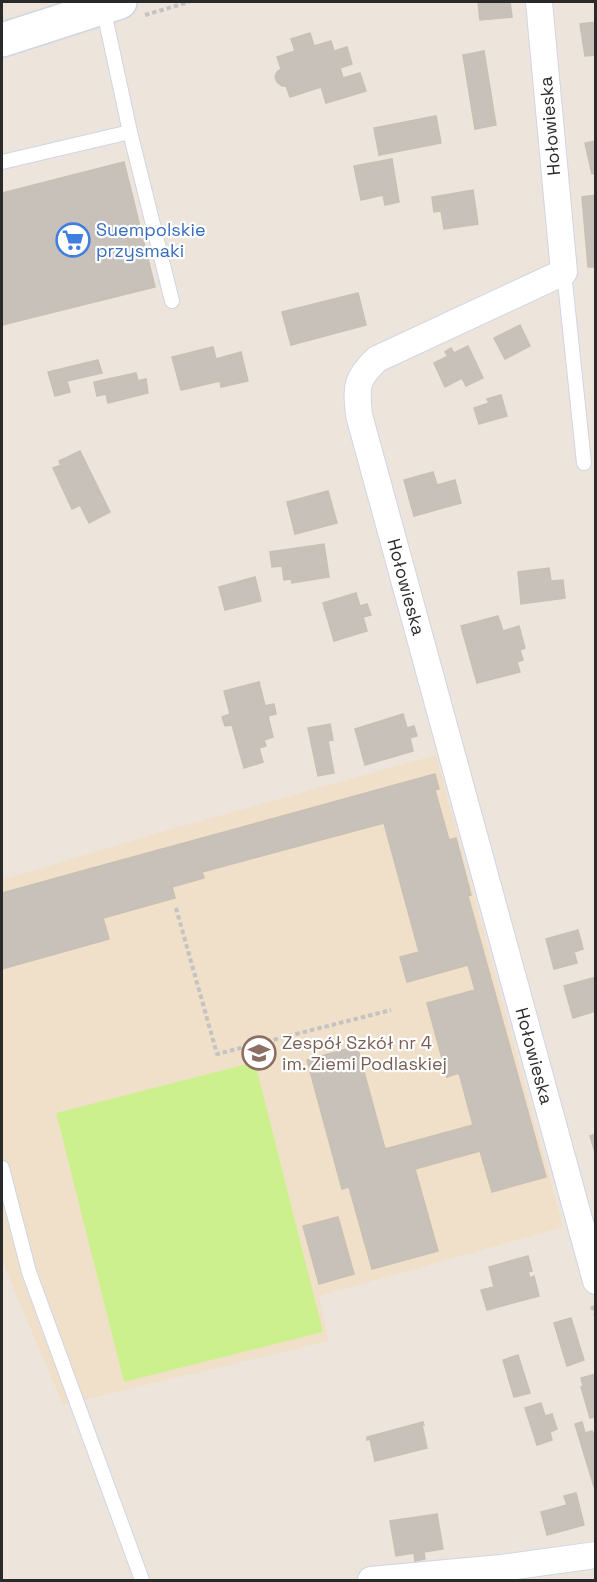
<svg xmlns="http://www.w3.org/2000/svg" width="597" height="1582" font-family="'Space Grotesk',sans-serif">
	<rect width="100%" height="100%" fill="#ede4db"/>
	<path fill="#f0e0c9" d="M436 755 563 1227 319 1296 329 1341 63 1405 2 1261V880L161 832Z"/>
	<path fill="#cdf08e" d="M255 1062 323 1332 124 1382 56 1113Z"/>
	<g fill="#c8c1ba" stroke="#c9c0b4" stroke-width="1.5">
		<path d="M478 2H510L512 17 480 20Z"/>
		<path d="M596 22V55L585 56 580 24Z"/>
		<path d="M310 33 314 46 331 41 334 51 347 47 352 64 340 68 343 78 360 73 366 91 326 103 321 87 290 97 286 86H282L277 82 275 77 277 72 281 69 277 57 295 51 291 39Z"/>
		<path d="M484 51 496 125 475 129 463 55Z"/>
		<path d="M436 116 441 143 379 155 374 128Z"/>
		<path d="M596 141V173L592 174 585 143Z"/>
		<path d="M392 159 399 202 385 205 383 195 361 200 354 166Z"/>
		<path d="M124 162 155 287 2 325V193Z"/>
		<path d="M473 190 478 224 444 229 441 211 434 212 432 197Z"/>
		<path d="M596 195V267H588L582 197Z"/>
		<path d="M358 293 366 325 291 345 282 312Z"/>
		<path d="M520 325 530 346 505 359 494 338Z"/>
		<path d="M468 346 483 378 466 386 462 378 445 387 434 363 448 356 445 352 451 348 454 353Z"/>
		<path d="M213 347 216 359 241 352 248 381 221 387 220 381 181 390 172 357Z"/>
		<path d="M98 360 102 373 67 381 70 392 55 396 48 372Z"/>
		<path d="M136 373 138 381 146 379 148 393 108 403 106 394 97 396 94 382Z"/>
		<path d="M501 395 507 416 479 424 474 408 489 403 487 399Z"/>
		<path d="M80 451 110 512 89 523 80 505 72 509 53 468 61 465 59 461Z"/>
		<path d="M433 472 437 485 455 480 461 503 414 516 404 480Z"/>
		<path d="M328 491 337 523 295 534 287 502Z"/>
		<path d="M324 544 329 577 292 583 291 579 284 580 282 566 272 567 270 552Z"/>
		<path d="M549 568 551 581 563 580 565 598 521 604 518 572Z"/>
		<path d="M255 577 261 601 225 610 219 587Z"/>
		<path d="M356 593 360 606 367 604 371 615 363 617 367 631 334 641 323 603Z"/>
		<path d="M498 616 503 631 519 626 525 648 520 650 523 660 517 662 520 672 477 683 461 626Z"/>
		<path d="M259 682 265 706 274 704 276 714 268 716 273 737 264 740 266 746 259 748 263 762 244 768 232 725 225 726 222 717 230 714 224 691Z"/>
		<path d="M403 714 407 728 414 726 417 736 410 738 413 751 365 765 355 729Z"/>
		<path d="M330 724 333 740 328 741 334 773 318 776 308 728Z"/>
		<path d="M435 774 439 789 435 790 449 840 456 838 471 895 468 896 546 1177 492 1192 480 1151 415 1169 438 1251 372 1269 349 1187 342 1189 307 1060 357 1046 385 1149 473 1125 459 1073 447 1077 427 1003 475 990 468 965 407 982 400 957 419 952 384 823 202 872 204 878 172 887 162 849Z"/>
		<path d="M162 849 175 898 103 918 89 869Z"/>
		<path d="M89 869 109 939 2 969V893Z"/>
		<path d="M578 930 583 949 574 952 577 963 554 969 546 939Z"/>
		<path d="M596 977V1011L573 1018 564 986Z"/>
		<path d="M596 1134V1156L590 1136Z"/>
		<path d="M338 1217 354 1274 319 1284 303 1226Z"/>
		<path d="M528 1256 532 1271 528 1272 530 1278 534 1276 539 1296 487 1310 481 1290 494 1287 489 1267Z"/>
		<path d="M571 1318 584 1360 567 1366 554 1323Z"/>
		<path d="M518 1355 530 1393 514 1397 503 1360Z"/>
		<path d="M596 1374V1417L590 1418 581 1387 583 1386 581 1378Z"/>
		<path d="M541 1403 545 1416 552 1414 557 1429 550 1432 552 1440 537 1445 525 1408Z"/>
		<path d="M423 1422 424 1425H422L427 1448 375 1461 370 1439 367 1440V1437Z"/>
		<path d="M582 1422 585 1433 592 1431 596 1440 595 1490 575 1424Z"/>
		<path d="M576 1493 584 1525 547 1535 541 1512 567 1505 564 1496Z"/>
		<path d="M437 1514 443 1549 424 1552 425 1559 415 1561 414 1553 396 1556 390 1521Z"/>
	</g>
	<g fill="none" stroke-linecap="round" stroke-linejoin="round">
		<defs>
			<g id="service">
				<path d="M103 7 130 132 172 301"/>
				<path d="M2 162 130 132"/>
				<path d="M564 272 584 463"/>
				<path d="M2 1168 29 1272 142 1580"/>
			</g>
			<g id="minor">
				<path d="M539 2 564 272 377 359C356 379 356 386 359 415L596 1281"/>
				<path d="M371 1580 501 1568 596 1555"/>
			</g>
			<path id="secondary" d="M2 40 120 2"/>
		</defs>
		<use href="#service" stroke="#d0d5e4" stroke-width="16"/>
		<use href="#minor" stroke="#d0d5e4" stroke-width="28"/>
		<use href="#secondary" stroke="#d0d5e4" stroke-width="36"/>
		<g stroke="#c3c3c3" stroke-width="4" stroke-dasharray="4.5 3" stroke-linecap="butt">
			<path d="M145 15 189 2"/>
			<path d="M176 908 217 1054 391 1010"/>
			<path d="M592 1306 596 1316"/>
		</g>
		<use href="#service" stroke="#fff" stroke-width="14"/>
		<use href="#minor" stroke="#fff" stroke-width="26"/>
		<use href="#secondary" stroke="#fff" stroke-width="33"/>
	</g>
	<defs>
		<symbol id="supermarket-ring" viewBox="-11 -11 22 22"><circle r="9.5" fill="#fff" stroke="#3f7fe0" stroke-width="1.5"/><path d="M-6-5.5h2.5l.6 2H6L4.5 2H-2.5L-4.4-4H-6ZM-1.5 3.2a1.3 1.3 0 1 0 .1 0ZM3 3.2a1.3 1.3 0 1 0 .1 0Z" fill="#3f7fe0"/></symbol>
		<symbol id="school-ring" viewBox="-11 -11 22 22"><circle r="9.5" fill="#fff" stroke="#8d6e63" stroke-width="1.5"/><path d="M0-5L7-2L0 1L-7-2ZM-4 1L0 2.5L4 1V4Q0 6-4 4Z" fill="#8d6e63"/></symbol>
	</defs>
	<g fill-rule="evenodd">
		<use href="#supermarket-ring" x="54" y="221" width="38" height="38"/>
		<use href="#school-ring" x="240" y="1034" width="38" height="38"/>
	</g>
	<g text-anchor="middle" stroke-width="4.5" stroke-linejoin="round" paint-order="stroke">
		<g font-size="18" fill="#2a2a2a" stroke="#fff">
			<text transform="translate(550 126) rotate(-95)" y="6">Hołowieska</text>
			<text transform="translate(406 587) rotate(75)" y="6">Hołowieska</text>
			<text transform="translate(534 1056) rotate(75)" y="6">Hołowieska</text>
		</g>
		<g font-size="18" fill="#366cbe" stroke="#fff" text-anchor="start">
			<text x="96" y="236">Suempolskie<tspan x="96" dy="21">przysmaki</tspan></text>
		</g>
		<g font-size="18" fill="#785e54" stroke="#fff" text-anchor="start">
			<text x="282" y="1049">Zespół Szkół nr 4<tspan x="282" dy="21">im. Ziemi Podlaskiej</tspan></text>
		</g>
	</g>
	<rect width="597" height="1582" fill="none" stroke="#2a2a2a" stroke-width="6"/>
</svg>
